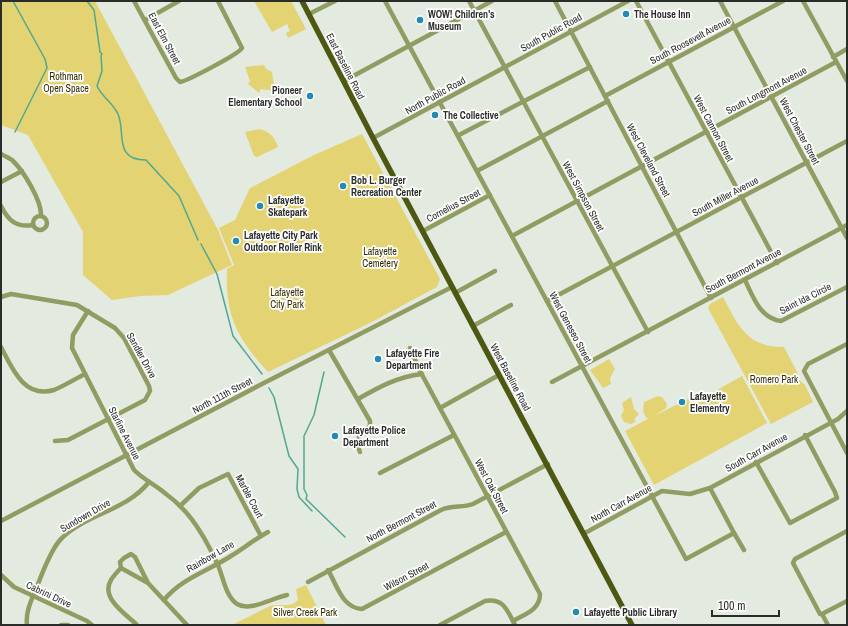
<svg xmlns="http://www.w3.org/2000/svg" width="848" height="626" font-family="'Archivo Narrow',sans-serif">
	<rect width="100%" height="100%" fill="#e3eae0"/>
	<g fill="#e4d373">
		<path d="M1 1H95L218 230 232 265 168 295 140 296 112 300 83 275V232L28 135 1 125Z"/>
		<path d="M254 1H291L306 29 288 38 286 33 290 31 287 24 272 32Z"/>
		<path d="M264 65 266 69 272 72 275 91 261 89 259 93 248 84 250 81 245 67Z"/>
		<path d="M260 129C270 132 275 137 278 147L257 157 254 156 245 132Z"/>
		<path d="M362 134 440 279 437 287 368 324 268 372C237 338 225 316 227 269L234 265 219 228 235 220 250 188 314 155Z"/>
		<path d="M723 297C739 327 747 347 784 347L797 372 799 380 805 385 813 402 771 424 708 308 710 304Z"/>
		<path d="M609 359 615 369 610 378 611 384 603 388 590 370Z"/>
		<path d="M742 376 767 423 654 485 625 431 648 419C642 414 643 409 644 402L658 396 662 397 667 404 666 408 654 416 696 395 699 400Z"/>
		<path d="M631 397 634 409 639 414 634 419 636 421 631 424 624 422 621 416 624 410 622 403Z"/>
		<path d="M306 585 326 625H232L270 606C281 603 289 609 298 600L296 589Z"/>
	</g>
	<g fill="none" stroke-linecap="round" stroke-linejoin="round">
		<g stroke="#51a891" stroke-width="1.5">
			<path d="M13 1 45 59 47 68 15 132"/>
			<path d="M87 1 94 10 100 52 102 54 101 56 102 71 97 86C102 97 113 103 118 114 126 132 113 160 146 160L179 196 198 240"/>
			<path d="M201 244 217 274 233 336 262 374"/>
			<path d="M324 372 314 415 304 436V489L307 495 306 499 345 537"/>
			<path d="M269 388 274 397 289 456 298 469 297 489 299 497 312 511"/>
		</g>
		<g stroke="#909c62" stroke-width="4.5">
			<path d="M134 1 176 78 180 82C187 81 239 54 242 48L218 1"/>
			<path d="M385 1 686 559 734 533 744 550"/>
			<path d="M469 1 648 332"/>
			<path d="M555 1 711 298"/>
			<path d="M636 1 777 263"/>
			<path d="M720 1 847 238"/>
			<path d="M803 1 847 81"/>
			<path d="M309 14 335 1"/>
			<path d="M145 20 179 1"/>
			<path d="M833 57 847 49"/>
			<path d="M344 81 492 1"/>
			<path d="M605 96 783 1"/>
			<path d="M459 135 590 67"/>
			<path d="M373 138 628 1"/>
			<path d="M1 154C5 156 9 158 12 160 23 170 42 201 41 216"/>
			<path d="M477 171 608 101"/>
			<path d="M1 182 22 171"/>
			<path d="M1 206C8 220 16 228 33 225"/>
			<circle cx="40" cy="223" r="7"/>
			<path d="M423 231 490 195"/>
			<path d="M512 236 836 62"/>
			<path d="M745 280C753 297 760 318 781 321L847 287"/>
			<path d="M455 293 495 271"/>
			<path d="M1 297 11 294 77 305 115 328 124 338 149 386 150 391 145 400 68 440 55 441"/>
			<path d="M547 301 847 141"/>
			<path d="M88 311 73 335 72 348 134 470C144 480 156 485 166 494 180 504 192 518 201 533 207 542 212 553 217 563 223 575 225 596 237 604 250 612 272 598 287 595"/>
			<path d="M473 326 511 305"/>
			<path d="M847 344 808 364 804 371 847 453"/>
			<path d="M1 347C12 368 24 399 54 390 64 386 75 379 85 374"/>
			<path d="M410 348 420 371 540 594C540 610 525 614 513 621"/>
			<path d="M329 350 370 421V426L359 436 358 447 360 452"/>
			<path d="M552 382 847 225"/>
			<path d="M358 399C379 387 397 377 422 374"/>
			<path d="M440 408 499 375"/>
			<path d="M756 462 790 523 837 498 835 492 805 435"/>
			<path d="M380 473 454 435"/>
			<path d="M710 488 734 533"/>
			<path d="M180 506 199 488 228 474 261 536"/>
			<path d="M1 521 260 385 452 287"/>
			<path d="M585 533 662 491 690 494 710 488 838 419 847 411"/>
			<path d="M121 568C118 571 114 575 111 580 100 598 126 614 137 625"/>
			<path d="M328 570C337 585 342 608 362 609L506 532"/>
			<path d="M1 575 14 587 87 621 92 625"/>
			<path d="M308 582 441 510C452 505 462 508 473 504L548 464"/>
			<path d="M148 583 135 557 131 554 124 558 120 562 121 568 148 583 187 625"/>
			<path d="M164 600C182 578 208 571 231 556 244 548 255 539 268 532"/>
			<path d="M822 614 847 601"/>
			<path d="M27 625C25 611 33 597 38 584 43 571 52 547 62 538 86 514 126 511 149 482"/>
			<path d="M61 625H68"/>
			<path d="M440 625 485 601C504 598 507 610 515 625"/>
			<path d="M828 625 822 614H820L793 563 795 559 847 531"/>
		</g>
		<path stroke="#4e5812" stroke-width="5.5" d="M302 1 373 138 632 625"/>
	</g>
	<g fill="#238bb3" stroke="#fff" stroke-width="1.5">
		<circle cx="626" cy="14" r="4"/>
		<circle cx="420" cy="20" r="4"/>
		<circle cx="310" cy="96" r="4"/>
		<circle cx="435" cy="115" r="4"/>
		<circle cx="343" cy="186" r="4"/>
		<circle cx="260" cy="206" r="4"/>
		<circle cx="236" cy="241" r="4"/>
		<circle cx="378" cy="359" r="4"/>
		<circle cx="682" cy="402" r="4"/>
		<circle cx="335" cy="436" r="4"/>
		<circle cx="576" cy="612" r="4"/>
	</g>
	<g text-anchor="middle" stroke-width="3.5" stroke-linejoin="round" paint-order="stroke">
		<g font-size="10" font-weight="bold" fill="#2a2c29" stroke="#fff" text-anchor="start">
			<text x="428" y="18">WOW! Children's<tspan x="428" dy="12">Museum</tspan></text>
			<text x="634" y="18">The House Inn</text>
			<text x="302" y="94" text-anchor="end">Pioneer<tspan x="302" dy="12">Elementary School</tspan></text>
			<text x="443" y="119">The Collective</text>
			<text x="351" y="184">Bob L. Burger<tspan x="351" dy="12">Recreation Center</tspan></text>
			<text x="268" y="204">Lafayette<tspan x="268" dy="12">Skatepark</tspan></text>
			<text x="244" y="239">Lafayette City Park<tspan x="244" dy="12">Outdoor Roller Rink</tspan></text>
			<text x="386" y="357">Lafayette Fire<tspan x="386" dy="12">Department</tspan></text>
			<text x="690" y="400">Lafayette<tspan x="690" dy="12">Elementry</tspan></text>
			<text x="343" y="434">Lafayette Police<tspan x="343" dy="12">Department</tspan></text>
			<text x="584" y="616">Lafayette Public Library</text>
		</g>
		<g font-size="10" fill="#2a2c29" stroke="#fff">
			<text transform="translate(551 32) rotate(-29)" y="4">South Public Road</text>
			<text transform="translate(165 38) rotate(62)" y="4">East Elm Street</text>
			<text transform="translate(690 40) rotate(-28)" y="4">South Roosevelt Avenue</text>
			<text transform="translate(346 66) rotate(63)" y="4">East Baseline Road</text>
			<text transform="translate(766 90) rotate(-28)" y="4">South Longmont Avenue</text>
			<text transform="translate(435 95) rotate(-29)" y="4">North Public Road</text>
			<text transform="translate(714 128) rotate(62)" y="4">West Cannon Street</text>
			<text transform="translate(800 131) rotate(62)" y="4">West Chester Street</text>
			<text transform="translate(649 160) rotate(62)" y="4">West Cleveland Street</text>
			<text transform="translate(584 196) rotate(62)" y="4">West Simpson Street</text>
			<text transform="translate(725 196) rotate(-28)" y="4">South Miller Avenue</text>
			<text transform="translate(453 205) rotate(-28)" y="4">Cornelius Street</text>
			<text transform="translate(743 270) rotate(-28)" y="4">South Bermont Avenue</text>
			<text transform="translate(805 298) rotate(-27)" y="4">Saint Ida Circle</text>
			<text transform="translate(571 327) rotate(62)" y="4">West Geneseo Street</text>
			<text transform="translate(142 355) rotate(61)" y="4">Sandler Drive</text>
			<text transform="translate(511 377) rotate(62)" y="4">West Baseline Road</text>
			<text transform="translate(222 395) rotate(-28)" y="4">North 111th Street</text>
			<text transform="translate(125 433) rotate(63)" y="4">Starline Avenue</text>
			<text transform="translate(756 452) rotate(-29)" y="4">South Carr Avenue</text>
			<text transform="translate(492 486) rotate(62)" y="4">West Oak Street</text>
			<text transform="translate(250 496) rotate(62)" y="4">Marble Court</text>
			<text transform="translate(621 503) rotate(-29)" y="4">North Carr Avenue</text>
			<text transform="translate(85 515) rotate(-30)" y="4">Sundown Drive</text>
			<text transform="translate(401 521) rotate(-28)" y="4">North Bermont Street</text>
			<text transform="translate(210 556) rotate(-30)" y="4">Rainbow Lane</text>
			<text transform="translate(406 576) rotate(-28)" y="4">Wilson Street</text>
			<text transform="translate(49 594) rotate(25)" y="4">Cabrini Drive</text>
		</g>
		<g font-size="10" fill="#332c00" stroke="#fff">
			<text x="66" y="80">Rothman<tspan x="66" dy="12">Open Space</tspan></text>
			<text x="380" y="255">Lafayette<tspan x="380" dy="12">Cemetery</tspan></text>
			<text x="287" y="296">Lafayette<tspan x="287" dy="12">City Park</tspan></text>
			<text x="774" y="383">Romero Park</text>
			<text x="305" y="616">Silver Creek Park</text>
		</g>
	</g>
	<rect width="848" height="626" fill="none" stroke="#2a2c29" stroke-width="4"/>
	<path d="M712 610v6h67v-6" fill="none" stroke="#2a2c29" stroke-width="2"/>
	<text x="718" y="610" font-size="12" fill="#2a2c29" stroke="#ffffff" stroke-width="3" paint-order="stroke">100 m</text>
</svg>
